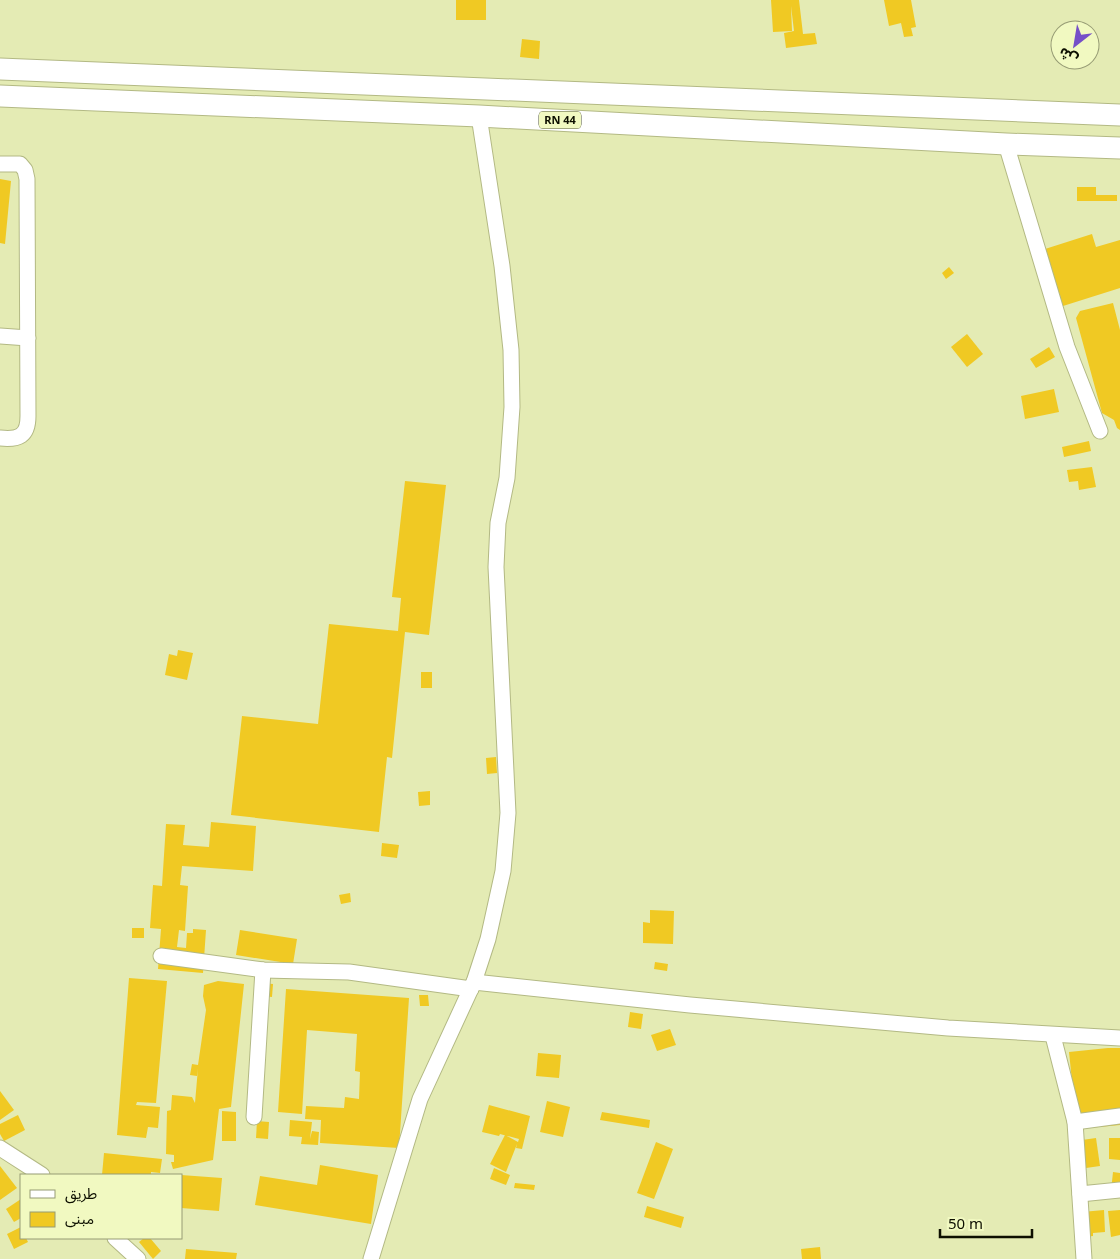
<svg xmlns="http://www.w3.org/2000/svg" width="1120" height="1259" font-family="'Noto Sans','Noto Sans Arabic',sans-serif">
	<rect width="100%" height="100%" fill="#e4ebb4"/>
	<g fill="#f0c923">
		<rect x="456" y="0" width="30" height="20"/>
		<path d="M771 0H799L803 34 815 33 817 44 786 48 784 33 794 31 791 6 792 31 773 32Z"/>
		<path d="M884 0H911L916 27 911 28 913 36 904 37 901 23 889 26Z"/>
		<path d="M522 39 540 41 539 59 520 57Z"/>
		<path d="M0 179 11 181 5 244 0 243Z"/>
		<path d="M1077 187H1096V195H1117V201H1077Z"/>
		<path d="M1092 234 1096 247 1120 240V288L1063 306 1045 249Z"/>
		<path d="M949 267 954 273 946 279 942 273Z"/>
		<path d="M1113 303 1120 330V430L1117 428 1114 420 1102 413 1076 318 1080 311Z"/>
		<path d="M967 334 983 354 967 367 951 347Z"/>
		<path d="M1049 347 1055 357 1036 368 1030 359Z"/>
		<path d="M1054 389 1059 412 1025 419 1021 396Z"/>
		<path d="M1089 441 1091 451 1064 457 1062 447Z"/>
		<path d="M1092 467 1096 487 1079 490 1078 481 1069 482 1067 470Z"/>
		<path d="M405 481 446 485 429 635 405 632 392 758 387 757 379 832 231 815 242 716 318 724 329 624 398 631 401 598 392 597Z"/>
		<path d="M178 650 193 653 187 680 165 675 169 654 177 656Z"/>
		<rect x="421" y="672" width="11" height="16"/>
		<path d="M496 757 497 773 487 774 486 758Z"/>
		<path d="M430 791V805L419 806 418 792Z"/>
		<path d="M211 822 256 826 253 871 182 866 180 885 188 886 185 931 179 930 177 947 186 948 187 933H193V929L206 930 203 973 158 969 161 929 150 928 153 885 162 886 166 824 185 825 183 845 209 847Z"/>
		<path d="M382 843 399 845 397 858 381 856Z"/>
		<path d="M350 893 351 902 341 904 339 895Z"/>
		<path d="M650 910 674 911 673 944 643 943V922L650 923Z"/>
		<rect x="132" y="928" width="12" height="10"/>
		<path d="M240 930 297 939 293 964 236 955Z"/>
		<path d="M655 962 668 964 667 971 654 969Z"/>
		<path d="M129 978 167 981 156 1103 137 1102 136 1105 160 1107 158 1128 148 1127 146 1138 117 1135Z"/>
		<path d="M218 981 244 984 231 1107 219 1109 213 1160 173 1169 171 1162H174V1155L166 1154 167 1111 171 1110 172 1095 192 1097 195 1103 198 1068 197 1076 190 1075 192 1064 198 1065 206 1010 203 996 204 985Z"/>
		<path d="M262 983 273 984 272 997 261 996Z"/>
		<path d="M286 989 409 998 399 1148 320 1143 321 1120 305 1119 306 1106 344 1108 345 1097 359 1099 360 1072 355 1071 357 1034 307 1030 302 1114 278 1112Z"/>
		<path d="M419 995H428L429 1006H420Z"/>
		<path d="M630 1012 643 1014 641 1029 628 1027Z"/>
		<path d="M670 1029 676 1045 657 1051 651 1035Z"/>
		<path d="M1108 1048H1120V1125L1077 1129 1069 1052Z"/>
		<path d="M538 1053 561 1055 559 1078 536 1076Z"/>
		<path d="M0 1091 14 1110 0 1120Z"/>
		<path d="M547 1101 570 1107 563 1137 540 1132Z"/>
		<path d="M489 1105 530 1116 522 1149 516 1148 517 1144 506 1172 490 1164 505 1135 518 1142 519 1139 500 1134 499 1136 482 1132Z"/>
		<path d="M222 1111 236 1112V1141H222Z"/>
		<path d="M602 1112 650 1120 649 1128 600 1120Z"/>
		<path d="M18 1115 25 1130 4 1141 0 1134V1124Z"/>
		<path d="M290 1120 312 1122 310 1139 312 1131 319 1132 318 1145 301 1144 302 1137 289 1136Z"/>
		<path d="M257 1121 269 1122 268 1139 256 1138Z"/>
		<path d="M1096 1138 1100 1166 1079 1169 1075 1141Z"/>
		<path d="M1109 1138H1120V1160L1109 1159Z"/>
		<path d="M656 1142 673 1149 654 1199 637 1193Z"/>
		<path d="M104 1153 162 1159 160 1173 151 1172V1175H102Z"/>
		<path d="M320 1165 378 1175 371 1224 255 1205 260 1176 317 1185Z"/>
		<path d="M0 1166 17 1188 0 1200Z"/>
		<path d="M494 1168 510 1175 506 1185 490 1179Z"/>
		<path d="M1113 1172 1120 1173V1192L1111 1191Z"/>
		<path d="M181 1175 222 1178 219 1211 181 1208Z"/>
		<path d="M515 1183 535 1185 534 1190 514 1188Z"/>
		<path d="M21 1199V1218L14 1222 6 1209Z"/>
		<path d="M647 1206 684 1217 681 1228 644 1217Z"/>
		<path d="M1104 1210 1105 1232 1093 1233V1236L1084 1237 1082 1212Z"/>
		<path d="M1120 1210V1235L1111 1237 1108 1211Z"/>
		<path d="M21 1227V1238H26L28 1242 14 1249 7 1234Z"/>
		<path d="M144 1238H150L161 1251 153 1259 139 1242Z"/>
		<path d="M820 1247 821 1259H802L801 1249Z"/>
		<path d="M186 1249 237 1253 236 1259H185Z"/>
	</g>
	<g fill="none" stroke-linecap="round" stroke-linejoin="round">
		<defs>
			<g id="minor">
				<path d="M479 116 502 266 511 350 512 407 507 478 498 523 496 567 508 813 503 871 488 939 474 982 690 1005 948 1028 1120 1038"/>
				<path d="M1006 144 1067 347 1100 431"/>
				<path d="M0 164H20L25 170 27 179 28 416C28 436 19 440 0 438"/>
				<path d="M0 336 28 338"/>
				<path d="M161 956 263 970 349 972 471 989"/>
				<path d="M1053 1036 1075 1122 1084 1259"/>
				<path d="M254 1117 263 970"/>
				<path d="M1075 1122 1120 1116"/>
				<path d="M0 1148 42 1175"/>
				<path d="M1080 1194 1120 1190"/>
				<path d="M115 1238 138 1259"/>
				<path d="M371 1259 420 1099 474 982"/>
			</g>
			<g id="highway">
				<path d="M0 69 1120 115"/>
				<path d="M0 96 479 116 1006 144 1120 148"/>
			</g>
		</defs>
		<use href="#minor" stroke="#b3b984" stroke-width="17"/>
		<use href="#highway" stroke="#b3b984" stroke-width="23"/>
		<use href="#minor" stroke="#fff" stroke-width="15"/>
		<use href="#highway" stroke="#fff" stroke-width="21"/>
	</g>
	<g text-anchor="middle" stroke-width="4" stroke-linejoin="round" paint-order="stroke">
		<rect fill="#f1f9c1" stroke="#51553a" stroke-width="1" x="539" y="111.5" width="42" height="17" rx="4"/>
		<g font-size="11" font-weight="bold" fill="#0d0f00">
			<text x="560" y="124">RN 44</text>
		</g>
	</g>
	<rect x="20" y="1174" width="162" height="65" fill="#f1f9c1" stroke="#969b74"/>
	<rect x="30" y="1190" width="25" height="8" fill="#ffffff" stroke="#969b74"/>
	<text x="65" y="1199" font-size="15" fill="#0d0f00">طريق</text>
	<rect x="30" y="1212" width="25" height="15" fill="#f0c923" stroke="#969b74"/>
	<text x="65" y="1224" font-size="15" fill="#0d0f00">مبنى</text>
	<g transform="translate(1075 45) rotate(211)"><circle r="24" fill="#f1f9c1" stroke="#969b74"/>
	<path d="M0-4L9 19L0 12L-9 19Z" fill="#754fc8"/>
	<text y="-8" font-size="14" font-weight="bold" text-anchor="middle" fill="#0d0f00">ش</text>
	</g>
	<path d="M940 1229v8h92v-8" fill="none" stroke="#0d0f00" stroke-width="2.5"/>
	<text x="948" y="1229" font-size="15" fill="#0d0f00" stroke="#f1f9c1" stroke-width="4" paint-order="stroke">50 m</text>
</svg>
